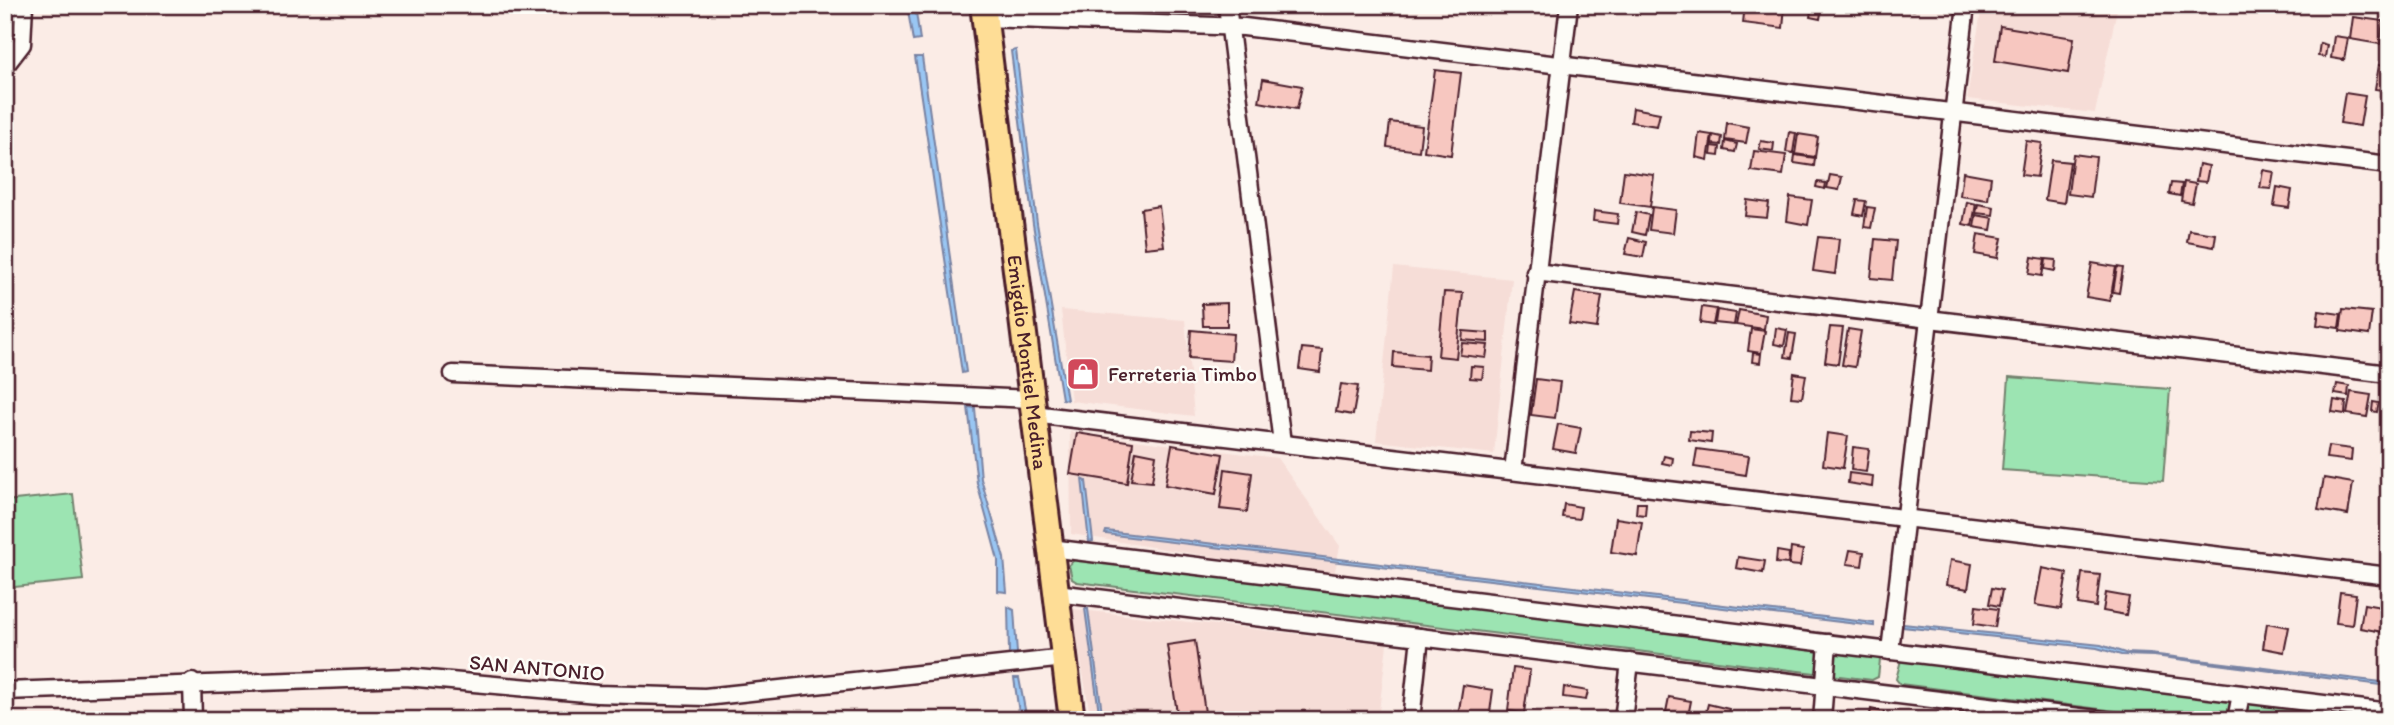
<svg xmlns="http://www.w3.org/2000/svg" width="2394" height="725" font-family="Itim,sans-serif">
	<rect width="100%" height="100%" fill="#fbece6"/>
	<filter id="ink" filterUnits="userSpaceOnUse"><feTurbulence type="fractalNoise" baseFrequency=".0143" numOctaves="2"/><feDisplacementMap in="SourceGraphic" scale="14" xChannelSelector="R" yChannelSelector="G"/><feConvolveMatrix kernelMatrix="1 2 1 2 8 2 1 2 1" color-interpolation-filters="sRGB"/></filter>
	<g filter="url(#ink)">
		<g fill="#f6ddd7">
			<path d="M1982 5H2118L2095 113 1967 99Z"/>
			<path d="M1394 267 1512 279 1494 454 1376 441Z"/>
			<path d="M1061 310 1185 320 1194 416 1071 401Z"/>
			<path d="M1070 432 1277 458 1340 546 1334 576 1071 534Z"/>
			<path d="M1072 609 1387 644 1378 720H1091Z"/>
		</g>
		<g fill="#9ce4b2" stroke="#73826e" stroke-width="2">
			<path d="M2009 377 2170 389 2163 481 2002 470Z"/>
			<path d="M73 494 83 580 5 588V501Z"/>
			<path d="M1075 559 1875 656 1880 660 1878 677 1872 680 1077 582 1072 579 1069 565Z"/>
			<path d="M1901 660 2389 719V720H2188L1900 684 1896 679Z"/>
		</g>
		<g fill="#99c6f3" stroke="#7983a3" stroke-width="2">
			<path d="M907 5H915L920 40 913 41Z"/>
			<path d="M1016 50 1037 223 1067 400 1062 399 1033 224 1011 51Z"/>
			<path d="M922 57 966 372 962 373 915 57Z"/>
			<path d="M968 407 975 408 981 479 1004 558 1007 592 998 591V560L977 483Z"/>
			<path d="M1082 479 1086 481 1093 541 1089 542Z"/>
			<path d="M1106 531 1874 623V626L1105 534Z"/>
			<path d="M1008 607 1014 610 1017 653H1009Z"/>
			<path d="M1085 609H1088L1103 720H1100Z"/>
			<path d="M1903 624 2101 645 2125 653 2150 654 2389 683V686L2154 656 2121 655 2097 648 1903 627Z"/>
			<path d="M1014 678H1019L1027 720H1020Z"/>
		</g>
		<g fill="#f7c7c0" stroke="#4a1f2b" stroke-width="2">
			<path d="M1745 5H1785L1783 28 1743 23Z"/>
			<path d="M1812 5 1822 7 1820 19 1810 17Z"/>
			<path d="M1897 5H1915L1914 10 1897 8Z"/>
			<path d="M2353 17 2383 21 2380 44 2350 39Z"/>
			<path d="M2000 26 2074 38 2068 73 1995 61Z"/>
			<path d="M2334 36 2348 38 2344 60 2331 58Z"/>
			<path d="M2320 43 2327 45 2325 57 2318 56Z"/>
			<path d="M2379 65 2389 66V91L2375 89Z"/>
			<path d="M1435 70 1461 73 1451 155 1424 151Z"/>
			<path d="M1263 79 1302 86 1297 109 1259 102Z"/>
			<path d="M2345 93 2365 96 2360 126 2340 123Z"/>
			<path d="M1633 108 1660 113 1657 126 1631 122Z"/>
			<path d="M1390 122 1422 126 1419 151 1387 147Z"/>
			<path d="M1727 123 1749 127 1746 143 1725 140Z"/>
			<path d="M1789 132 1796 133 1793 153 1786 152Z"/>
			<path d="M1699 133 1712 135 1708 160 1696 157Z"/>
			<path d="M1798 134 1818 137 1815 157 1795 154Z"/>
			<path d="M1713 135 1722 137 1721 145 1712 144Z"/>
			<path d="M1725 141 1737 144 1735 152 1724 150Z"/>
			<path d="M1761 141 1774 143 1773 151 1759 149Z"/>
			<path d="M2026 141 2042 143 2037 177 2021 175Z"/>
			<path d="M1712 146 1720 147 1719 156 1711 155Z"/>
			<path d="M1754 151 1786 155 1783 175 1751 171Z"/>
			<path d="M2073 154 2096 157 2091 197 2068 194Z"/>
			<path d="M1795 155 1815 158 1814 166 1794 163Z"/>
			<path d="M2051 160 2070 162 2064 203 2045 200Z"/>
			<path d="M2199 164 2209 166 2206 182 2196 181Z"/>
			<path d="M2263 170 2274 172 2271 189 2260 188Z"/>
			<path d="M1624 171 1654 175 1650 207 1620 203Z"/>
			<path d="M1963 172 1991 177 1988 200 1960 196Z"/>
			<path d="M1830 175 1842 177 1839 190 1827 188Z"/>
			<path d="M1817 182 1826 183 1825 189 1816 187Z"/>
			<path d="M2184 182 2196 184 2192 203 2181 201Z"/>
			<path d="M2171 183 2182 184 2180 196 2169 194Z"/>
			<path d="M2277 187 2292 190 2289 208 2274 206Z"/>
			<path d="M2385 196 2389 197V215L2382 214Z"/>
			<path d="M1790 197 1812 200 1808 225 1787 221Z"/>
			<path d="M1747 200 1769 203 1767 218 1745 216Z"/>
			<path d="M1857 200 1866 201 1863 216 1854 214Z"/>
			<path d="M1967 202 1976 204 1972 226 1963 224Z"/>
			<path d="M1978 204 1994 207 1993 215 1976 213Z"/>
			<path d="M1159 206 1164 246 1145 248 1141 209Z"/>
			<path d="M1652 207 1676 210 1673 233 1649 230Z"/>
			<path d="M1867 207 1875 208 1871 228 1864 227Z"/>
			<path d="M1594 211 1618 214 1617 224 1593 221Z"/>
			<path d="M1636 212 1649 215 1645 235 1632 232Z"/>
			<path d="M1976 215 1993 218 1991 230 1974 227Z"/>
			<path d="M2189 230 2216 234 2214 247 2187 242Z"/>
			<path d="M1978 234 2002 238 1998 258 1975 254Z"/>
			<path d="M1818 237 1839 239 1835 274 1813 271Z"/>
			<path d="M1629 238 1646 242 1643 257 1625 254Z"/>
			<path d="M1875 239 1896 241 1892 280 1871 278Z"/>
			<path d="M2032 257 2045 259 2042 276 2029 274Z"/>
			<path d="M2046 259 2056 260 2055 271 2045 269Z"/>
			<path d="M2092 263 2116 267 2110 301 2086 297Z"/>
			<path d="M2117 267 2123 268 2119 293 2113 292Z"/>
			<path d="M1444 292 1463 293 1456 358 1438 356Z"/>
			<path d="M1575 292 1602 296 1597 328 1569 324Z"/>
			<path d="M1227 303V326H1203L1202 304Z"/>
			<path d="M1702 307 1716 309 1713 325 1700 323Z"/>
			<path d="M2343 309 2372 312 2369 335 2340 331Z"/>
			<path d="M1717 310 1736 313 1734 325 1715 323Z"/>
			<path d="M1739 310 1766 315 1764 329 1736 325Z"/>
			<path d="M2319 311 2341 314 2339 328 2317 325Z"/>
			<path d="M1830 327 1843 328 1838 364 1825 362Z"/>
			<path d="M1776 328 1787 330 1784 346 1774 344Z"/>
			<path d="M1751 329 1765 331 1761 353 1748 351Z"/>
			<path d="M1848 329 1861 331 1855 367 1842 365Z"/>
			<path d="M1191 330 1233 334 1231 361 1189 358Z"/>
			<path d="M1463 331 1488 333V342L1462 340Z"/>
			<path d="M1789 333 1796 334 1792 358 1785 357Z"/>
			<path d="M1462 343 1488 345 1486 358 1460 355Z"/>
			<path d="M1302 348 1322 350 1320 372 1299 369Z"/>
			<path d="M1394 352 1428 355 1427 370 1393 367Z"/>
			<path d="M1753 353 1761 354 1760 363 1752 362Z"/>
			<path d="M1471 366 1484 367 1482 379 1470 378Z"/>
			<path d="M1794 373 1806 375 1802 398 1791 397Z"/>
			<path d="M1536 379 1560 382 1555 418 1531 415Z"/>
			<path d="M1341 384 1358 386 1353 415 1336 412Z"/>
			<path d="M2337 384 2349 386 2348 396 2335 394Z"/>
			<path d="M2351 392 2371 395 2367 417 2347 414Z"/>
			<path d="M2334 400 2346 402 2345 414 2332 412Z"/>
			<path d="M2373 402 2379 403 2377 412 2372 411Z"/>
			<path d="M1558 424 1581 428 1576 453 1553 449Z"/>
			<path d="M1690 431 1712 433 1711 443 1689 440Z"/>
			<path d="M1077 433 1133 442 1127 483 1070 474Z"/>
			<path d="M1827 433 1848 436 1843 468 1823 465Z"/>
			<path d="M1172 445 1223 454 1216 494 1165 485Z"/>
			<path d="M2328 446 2352 449 2351 461 2326 458Z"/>
			<path d="M1853 447 1869 449 1866 472 1851 470Z"/>
			<path d="M1697 449 1749 456 1746 475 1694 467Z"/>
			<path d="M1136 451 1156 455 1152 482 1131 480Z"/>
			<path d="M1664 456 1673 458 1672 465 1662 463Z"/>
			<path d="M1225 469 1252 473 1247 512 1220 509Z"/>
			<path d="M1849 473 1873 476 1872 487 1848 483Z"/>
			<path d="M2324 478 2353 483 2348 515 2318 510Z"/>
			<path d="M1637 503H1646L1645 515 1636 514Z"/>
			<path d="M1564 504 1581 507 1579 519 1562 517Z"/>
			<path d="M1616 518 1642 522 1637 556 1611 552Z"/>
			<path d="M1791 548 1803 550 1800 566 1789 565Z"/>
			<path d="M1850 550 1864 552 1862 566 1847 564Z"/>
			<path d="M1777 551 1789 553 1788 564 1776 563Z"/>
			<path d="M1738 557 1765 561 1763 573 1736 568Z"/>
			<path d="M1950 560 1972 564 1968 589 1946 585Z"/>
			<path d="M2042 568 2067 573 2061 609 2035 605Z"/>
			<path d="M2082 573 2100 575 2096 607 2078 604Z"/>
			<path d="M1992 588 2002 590 1999 606 1989 604Z"/>
			<path d="M2340 592 2356 594 2352 625 2336 623Z"/>
			<path d="M2106 593 2129 597 2126 615 2103 611Z"/>
			<path d="M2364 604 2387 608 2383 632 2360 628Z"/>
			<path d="M1976 606 1998 609 1995 627 1974 624Z"/>
			<path d="M2267 623 2289 627 2284 652 2263 648Z"/>
			<path d="M1195 641 1206 720H1178L1167 645Z"/>
			<path d="M1513 668 1530 670 1524 713 1508 711Z"/>
			<path d="M1463 685 1493 690 1489 720 1458 716Z"/>
			<path d="M1564 687 1588 691 1586 700 1563 697Z"/>
			<path d="M1669 697 1691 701 1688 716 1666 712Z"/>
			<path d="M1708 704 1729 709 1726 720H1704Z"/>
			<path d="M1871 709 1884 712 1883 720H1869Z"/>
			<path d="M1965 712 1993 717V720H1964Z"/>
		</g>
		<g fill="none" stroke-linecap="round" stroke-linejoin="round">
			<defs>
				<g id="street">
					<path d="M1227 5 1282 443"/>
					<path d="M984 18 1244 27 2389 165"/>
					<path d="M5 66 22 44 24 5"/>
					<path d="M1535 272 2389 374"/>
					<path d="M453 374 1031 399"/>
					<path d="M1033 414 2389 576"/>
					<path d="M1513 471 1569 5"/>
					<path d="M1050 548 2389 712"/>
					<path d="M1056 593 2105 720"/>
					<path d="M1890 651 1966 5"/>
					<path d="M192 682 193 720"/>
					<path d="M5 691 406 677 597 694 705 697 1065 658"/>
					<path d="M1411 720 1420 637"/>
					<path d="M1623 720 1630 662"/>
					<path d="M1822 720 1828 643"/>
					<path d="M2236 720 2241 694"/>
				</g>
				<g id="primary">
					<path id="s1" d="M983 5 1072 720"/>
				</g>
			</defs>
			<use href="#street" stroke="#4a1f2b" stroke-width="21"/>
			<use href="#primary" stroke="#4a1f2b" stroke-width="30"/>
			<use href="#street" stroke="#fdfcf7" stroke-width="16"/>
			<use href="#primary" stroke="#fedd96" stroke-width="24"/>
		</g>
	</g>
	<defs>
		<symbol id="shop-square" viewBox="-11 -11 22 22"><rect x="-9" y="-9" width="18" height="18" rx="4" fill="#d1495b" stroke="#fdfcf7"/><path d="M-5-2.5h2.3a2.7 3.5 0 0 1 5.4 0H5L5.5 6h-11ZM-1.5-2.5h3a1.5 2.3 0 0 0-3 0Z" fill="#fff"/></symbol>
	</defs>
	<g fill-rule="evenodd">
		<use href="#shop-square" x="1064" y="355" width="38" height="38"/>
	</g>
	<g text-anchor="middle" stroke-width="5" stroke-linejoin="round" paint-order="stroke">
		<g font-size="21" fill="#4a1f2b" stroke="#fdfcf7">
			<text dy="7" stroke="none"><textPath href="#s1" startOffset="360">Emigdio Montiel Medina</textPath></text>
			<text transform="translate(537 668) rotate(5)" y="7">SAN ANTONIO</text>
		</g>
		<g font-size="21" fill="#4a1f2b" stroke="#fdfcf7" text-anchor="start">
			<text x="1108" y="381">Ferreteria Timbo</text>
		</g>
	</g>
	<rect width="2394" height="725" fill="none" stroke="#fdfcf7" stroke-width="28"/>
	<rect x="14" y="14" width="2366" height="697" fill="none" stroke="#4a1f2b" stroke-width="2.5" filter="url(#ink)"/>
</svg>
